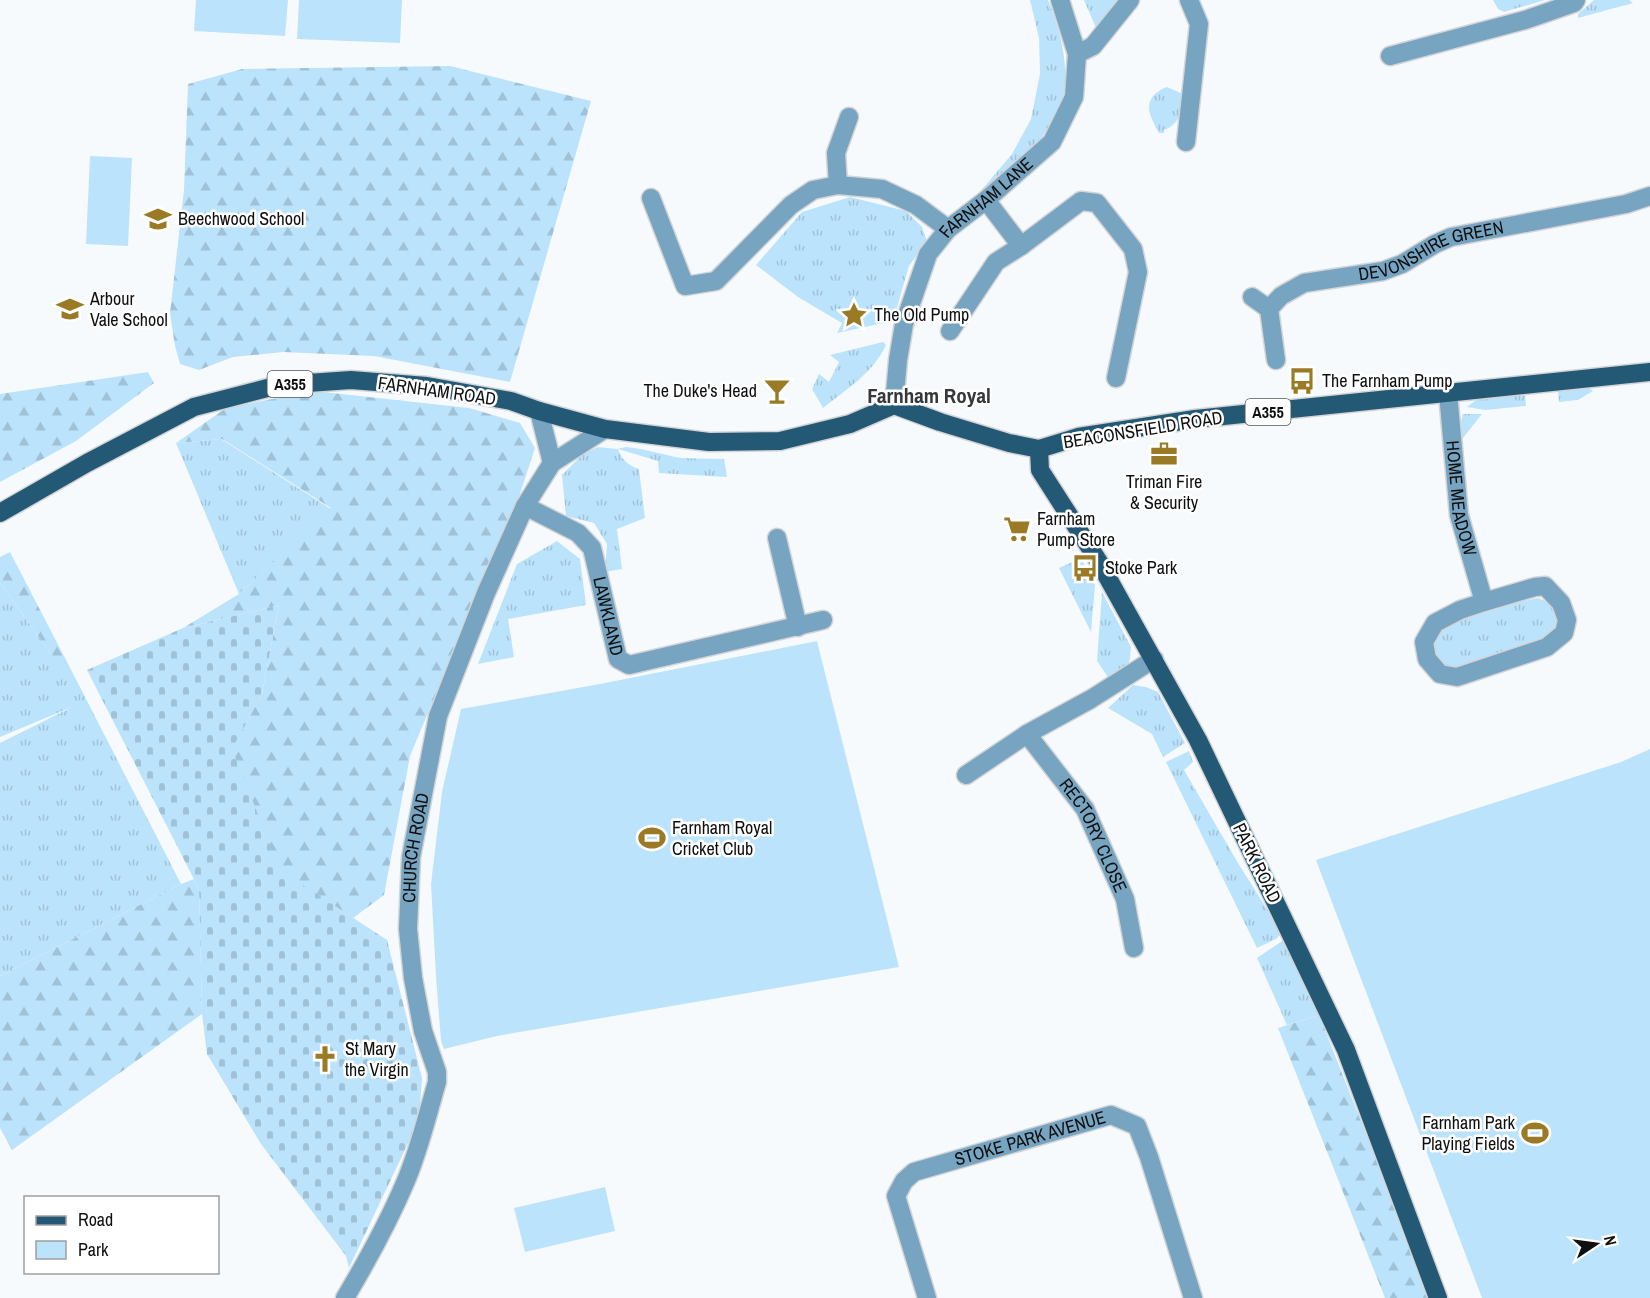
<svg xmlns="http://www.w3.org/2000/svg" width="1650" height="1298" font-family="'Archivo Narrow',sans-serif">
	<defs>
		<pattern id="grass-tufts" width="24" height="20" patternUnits="userSpaceOnUse" patternTransform="scale(1.5)"><rect width="24" height="20" fill="#bce3fc"/><path d="M3 7l-1-3M5 7V3M7 7l1-3M15 17l-1-3M17 17v-4M19 17l1-3" fill="none" stroke="#a0c2d7"/></pattern>
		<pattern id="forest-firs" width="22" height="20" patternUnits="userSpaceOnUse" patternTransform="scale(1.5)"><rect width="22" height="20" fill="#bce3fc"/><path d="M5 1l3.5 6h-7zM16 11l3.5 6h-7z" fill="#a0c2d7"/></pattern>
		<pattern id="cemetery-stones" width="16" height="16" patternUnits="userSpaceOnUse" patternTransform="scale(1.5)"><rect width="16" height="16" fill="#bce3fc"/><path d="M2 7V4a2 2 0 0 1 4 0v3zM10 15v-3a2 2 0 0 1 4 0v3z" fill="#a0c2d7"/></pattern>
	</defs>
	<rect width="100%" height="100%" fill="#f7fafc"/>
	<g fill="url(#grass-tufts)">
		<path d="M1030 0H1048C1061 31 1074 80 1058 112 1039 150 1001 177 969 205L1012 154 1031 119 1040 74 1039 38Z"/>
		<path d="M1084 0H1117L1096 28Z"/>
		<path d="M1493 0H1545L1504 12 1498 9Z"/>
		<path d="M1594 0H1629L1633 3 1578 18V14Z"/>
		<path d="M1167 87 1183 94C1181 110 1181 124 1164 130V133H1159C1153 121 1143 107 1154 95 1159 91 1161 89 1167 87Z"/>
		<path d="M850 197 906 211 922 227 927 241 909 266 893 321 837 333 842 323 798 297 756 265 802 212Z"/>
		<path d="M883 342 886 345C873 373 847 389 823 408L812 389 819 374 829 382 839 362 830 355Z"/>
		<path d="M1589 388 1593 391 1578 400 1559 402 1558 391Z"/>
		<path d="M1525 395 1526 406 1485 410 1467 407 1476 400Z"/>
		<path d="M1463 414H1482L1460 442V425Z"/>
		<path d="M221 439 331 509 239 594 176 443Z"/>
		<path d="M598 447 617 449 626 447 641 449 680 458 724 459 727 477 659 473 658 461 618 449C621 459 629 466 639 469L645 518 617 529 622 569 605 572 607 544 594 523 566 516 562 475 582 455Z"/>
		<path d="M557 541 580 559 586 605 508 619 514 657 478 664 517 564Z"/>
		<path d="M1081 558 1095 585 1091 632 1059 568Z"/>
		<path d="M0 583 54 658H65L181 884 0 976V743L72 707 0 737Z"/>
		<path d="M1102 592 1131 647 1130 659 1126 671 1110 680 1097 661Z"/>
		<path d="M1538 598C1552 603 1559 613 1559 628L1549 639 1456 668C1438 665 1436 662 1432 645L1442 626 1519 602Z"/>
		<path d="M1133 685 1146 687 1158 692 1185 743 1163 757 1152 734 1108 708Z"/>
		<path d="M1189 751 1193 762 1184 770 1238 863 1282 933 1276 939 1257 948 1166 762Z"/>
		<path d="M1285 939 1319 1015 1287 1025 1257 958Z"/>
	</g>
	<g fill="url(#forest-firs)">
		<path d="M450 66 591 101 510 382 374 356 283 352 233 357 199 370 180 364 175 346 170 313 184 190 188 84 242 69Z"/>
		<path d="M148 372 154 383 76 441 0 482V394Z"/>
		<path d="M314 391 469 408 520 423 535 448 510 524 452 655 410 756 384 895 353 918 280 871 231 749 262 694 279 605 183 628 239 594 331 508 222 439 176 443 226 408Z"/>
		<path d="M10 552 65 658H54L0 583V557Z"/>
		<path d="M194 879 199 889 202 1014 12 1150 0 1128V976L181 884Z"/>
		<path d="M1319 1015 1370 1144 1427 1298H1385L1278 1028Z"/>
	</g>
	<path fill="url(#cemetery-stones)" d="M279 605 262 694 232 749 280 870 387 940 422 1078 419 1120 349 1268 346 1256 261 1144 207 1054 202 1014 199 889 87 670 183 628Z"/>
	<g fill="#bce3fc">
		<path d="M196 0H288L285 36 194 31Z"/>
		<path d="M299 0H402L400 43 297 39Z"/>
		<path d="M90 156 132 158 128 246 86 244Z"/>
		<path d="M817 641 899 967 497 1036 444 1049 441 1041 436 976 431 884 442 792 461 709 600 684Z"/>
		<path d="M1650 749V1298H1482L1316 860 1621 762Z"/>
		<path d="M605 1187 615 1231 525 1252 514 1208Z"/>
	</g>
	<g fill="none" stroke-linecap="round" stroke-linejoin="round">
		<defs>
			<g id="minor">
				<path d="M1077 54 1093 46 1130 0"/>
				<path d="M1390 56 1525 20 1574 3 1576 0"/>
				<path d="M1186 142 1199 24 1189 0"/>
				<path d="M838 185 836 153 849 117"/>
				<path d="M651 198 685 286 716 281 791 205 813 190 838 185 882 189 916 205 948 229"/>
				<path d="M986 200 1021 246"/>
				<path d="M1252 297 1269 309"/>
				<path d="M950 331 996 262 1021 246 1081 201 1097 203 1133 249 1138 272 1116 378"/>
				<path id="s1" d="M1276 360 1269 309 1281 296 1304 283 1383 271 1402 264 1435 244 1451 237 1626 204 1650 196"/>
				<path id="s2" d="M1448 393 1459 515 1484 602 1535 587 1545 586 1561 603 1567 620 1564 633 1547 647 1457 677 1440 674 1427 659 1424 642 1435 623 1460 610 1484 602"/>
				<path id="s3" d="M894 405 898 360 904 324 928 254 948 229 986 200 1052 142 1074 97 1077 54 1060 0"/>
				<path d="M539 411 552 463"/>
				<path id="s4" d="M525 506 578 533 592 548 618 659 629 665 823 620"/>
				<path d="M777 538 798 627"/>
				<path id="s5" d="M1027 734 1085 809 1125 899 1134 948"/>
				<path d="M966 775 1027 734 1091 699 1154 659"/>
				<path id="s6" d="M345 1298C367 1261 388 1223 405 1183 419 1151 427 1116 437 1082V1072L423 1031 413 978 408 929 411 857 438 716 486 593 525 506 552 463 605 429"/>
				<path id="s7" d="M927 1298 896 1196 904 1181 914 1172 1111 1115 1137 1126 1149 1157 1193 1298"/>
			</g>
			<g id="major">
				<path d="M1039 449 1040 470 1099 562 1198 740 1346 1050 1438 1298"/>
				<path d="M0 513 87 463 194 407 279 385 351 380 427 386 511 401 539 411 605 429 709 442 780 441 850 424 894 405 940 422 1009 443 1039 449 1078 437 1195 419 1650 372"/>
			</g>
		</defs>
		<use href="#minor" stroke="#d2d4d6" stroke-width="21"/>
		<use href="#major" stroke="#d2d4d6" stroke-width="21"/>
		<use href="#minor" stroke="#76a4c1" stroke-width="18"/>
		<use href="#major" stroke="#245976" stroke-width="18"/>
	</g>
	<defs>
		<symbol id="school-bare" viewBox="-9 -9 18 18"><path d="M0-5L7-2L0 1L-7-2ZM-4 1L0 2.5L4 1V4Q0 6-4 4Z" fill="#9a7a24" stroke="#fff" stroke-width="2.5" paint-order="stroke"/></symbol>
		<symbol id="sight-bare" viewBox="-9 -9 18 18"><path d="M0-6L1.8-2.2L6-1.7L2.9 1.2L3.7 5.4L0 3.3L-3.7 5.4L-2.9 1.2L-6-1.7L-1.8-2.2Z" fill="#9a7a24" stroke="#fff" stroke-width="2.5" paint-order="stroke"/></symbol>
		<symbol id="bus-bare" viewBox="-9 -9 18 18"><path d="M-5-6H5V4H4V6H2V4H-2V6H-4V4H-5ZM-3.5-4V0h7V-4ZM-3.5 1.2v1.5H-2V1.2ZM2 1.2v1.5H3.5V1.2Z" fill="#9a7a24" stroke="#fff" stroke-width="2.5" paint-order="stroke"/></symbol>
		<symbol id="bar-bare" viewBox="-9 -9 18 18"><path d="M-6-5H6L.8 .8V4.5H3.5V6h-7V4.5H-.8V.8Z" fill="#9a7a24" stroke="#fff" stroke-width="2.5" paint-order="stroke"/></symbol>
		<symbol id="office-bare" viewBox="-9 -9 18 18"><path d="M-6-3h4V-5.5h4V-3h4V5H-6ZM-1-4.5V-3h2v-1.5ZM-6 0V1H6V0Z" fill="#9a7a24" stroke="#fff" stroke-width="2.5" paint-order="stroke"/></symbol>
		<symbol id="supermarket-bare" viewBox="-9 -9 18 18"><path d="M-6-5.5h2.5l.6 2H6L4.5 2H-2.5L-4.4-4H-6ZM-1.5 3.2a1.3 1.3 0 1 0 .1 0ZM3 3.2a1.3 1.3 0 1 0 .1 0Z" fill="#9a7a24" stroke="#fff" stroke-width="2.5" paint-order="stroke"/></symbol>
		<symbol id="stadium-bare" viewBox="-9 -9 18 18"><path d="M0-5a6.5 5 0 1 0 0 10a6.5 5 0 1 0 0-10ZM-3.5-1.8h7v3.6h-7Z" fill="#9a7a24" stroke="#fff" stroke-width="2.5" paint-order="stroke"/></symbol>
		<symbol id="church-bare" viewBox="-9 -9 18 18"><path d="M-1.2-6h2.4v3.5h3.3v2.4h-3.3V6h-2.4V-.1h-3.3v-2.4h3.3Z" fill="#9a7a24" stroke="#fff" stroke-width="2.5" paint-order="stroke"/></symbol>
	</defs>
	<g fill-rule="evenodd">
		<use href="#school-bare" x="139" y="200" width="38" height="38"/>
		<use href="#school-bare" x="51" y="290" width="38" height="38"/>
		<use href="#sight-bare" x="835" y="296" width="38" height="38"/>
		<use href="#bus-bare" x="1283" y="362" width="38" height="38"/>
		<use href="#bar-bare" x="758" y="372" width="38" height="38"/>
		<use href="#office-bare" x="1145" y="435" width="38" height="38"/>
		<use href="#supermarket-bare" x="998" y="510" width="38" height="38"/>
		<use href="#bus-bare" x="1066" y="549" width="38" height="38"/>
		<use href="#stadium-bare" x="633" y="819" width="38" height="38"/>
		<use href="#church-bare" x="306" y="1040" width="38" height="38"/>
		<use href="#stadium-bare" x="1516" y="1114" width="38" height="38"/>
	</g>
	<g text-anchor="middle" stroke-width="5" stroke-linejoin="round" paint-order="stroke">
		<g fill="#fff" stroke="#565758" stroke-width="1.5">
			<rect x="267.5" y="371" width="45" height="26" rx="4.5"/>
			<rect x="1245.5" y="399" width="45" height="26" rx="4.5"/>
		</g>
		<g font-size="16" font-weight="bold" fill="#0e0f10">
			<text x="290" y="390">A355</text>
			<text x="1268" y="418">A355</text>
		</g>
		<g font-size="18" fill="#0e0f10" stroke="#fff">
			<text dy="6" stroke="none"><textPath href="#s3" startOffset="237">FARNHAM LANE</textPath></text>
			<text dy="6" stroke="none"><textPath href="#s1" startOffset="228">DEVONSHIRE GREEN</textPath></text>
			<text transform="translate(437 391) rotate(8)" y="6">FARNHAM ROAD</text>
			<text transform="translate(1143 430) rotate(-9)" y="6">BEACONSFIELD ROAD</text>
			<text dy="6" stroke="none"><textPath href="#s2" startOffset="106">HOME MEADOW</textPath></text>
			<text dy="6" stroke="none"><textPath href="#s4" startOffset="150">LAWKLAND</textPath></text>
			<text dy="6" stroke="none"><textPath href="#s5" startOffset="122">RECTORY CLOSE</textPath></text>
			<text dy="6" stroke="none"><textPath href="#s6" startOffset="474">CHURCH ROAD</textPath></text>
			<text transform="translate(1257 863) rotate(64)" y="6">PARK ROAD</text>
			<text dy="6" stroke="none"><textPath href="#s7" startOffset="258">STOKE PARK AVENUE</textPath></text>
		</g>
		<g font-size="18" fill="#0e0f10" stroke="#fff" text-anchor="start">
			<text x="178" y="225">Beechwood School</text>
			<text x="90" y="305">Arbour<tspan x="90" dy="21">Vale School</tspan></text>
			<text x="874" y="321">The Old Pump</text>
			<text x="1322" y="387">The Farnham Pump</text>
			<text x="757" y="397" text-anchor="end">The Duke's Head</text>
			<text x="1164" y="488" text-anchor="middle">Triman Fire<tspan x="1164" dy="21">&amp; Security</tspan></text>
			<text x="1037" y="525">Farnham<tspan x="1037" dy="21">Pump Store</tspan></text>
			<text x="1105" y="574">Stoke Park</text>
			<text x="672" y="834">Farnham Royal<tspan x="672" dy="21">Cricket Club</tspan></text>
			<text x="345" y="1055">St Mary<tspan x="345" dy="21">the Virgin</tspan></text>
			<text x="1515" y="1129" text-anchor="end">Farnham Park<tspan x="1515" dy="21">Playing Fields</tspan></text>
		</g>
		<g font-size="21" font-weight="bold" fill="#36383a" stroke="#fff">
			<text x="929" y="403">Farnham Royal</text>
		</g>
	</g>
	<rect x="24" y="1196" width="195" height="78" fill="#ffffff" stroke="#9f9f9f" stroke-width="1.5"/>
	<rect x="36" y="1216" width="30" height="9" fill="#245976" stroke="#9f9f9f" stroke-width="1.5"/>
	<text x="78" y="1226" font-size="18" fill="#0e0f10">Road</text>
	<rect x="36" y="1241" width="30" height="18" fill="#bce3fc" stroke="#9f9f9f" stroke-width="1.5"/>
	<text x="78" y="1256" font-size="18" fill="#0e0f10">Park</text>
	<g transform="translate(1596 1244) rotate(77)" stroke="#ffffff" stroke-width="4.5" paint-order="stroke">
	<path d="M0-4.5L10 22L0 15L-10 22Z" fill="#0e0f10"/>
	<text y="-9" font-size="16" font-weight="bold" text-anchor="middle" fill="#0e0f10">N</text>
	</g>
</svg>
